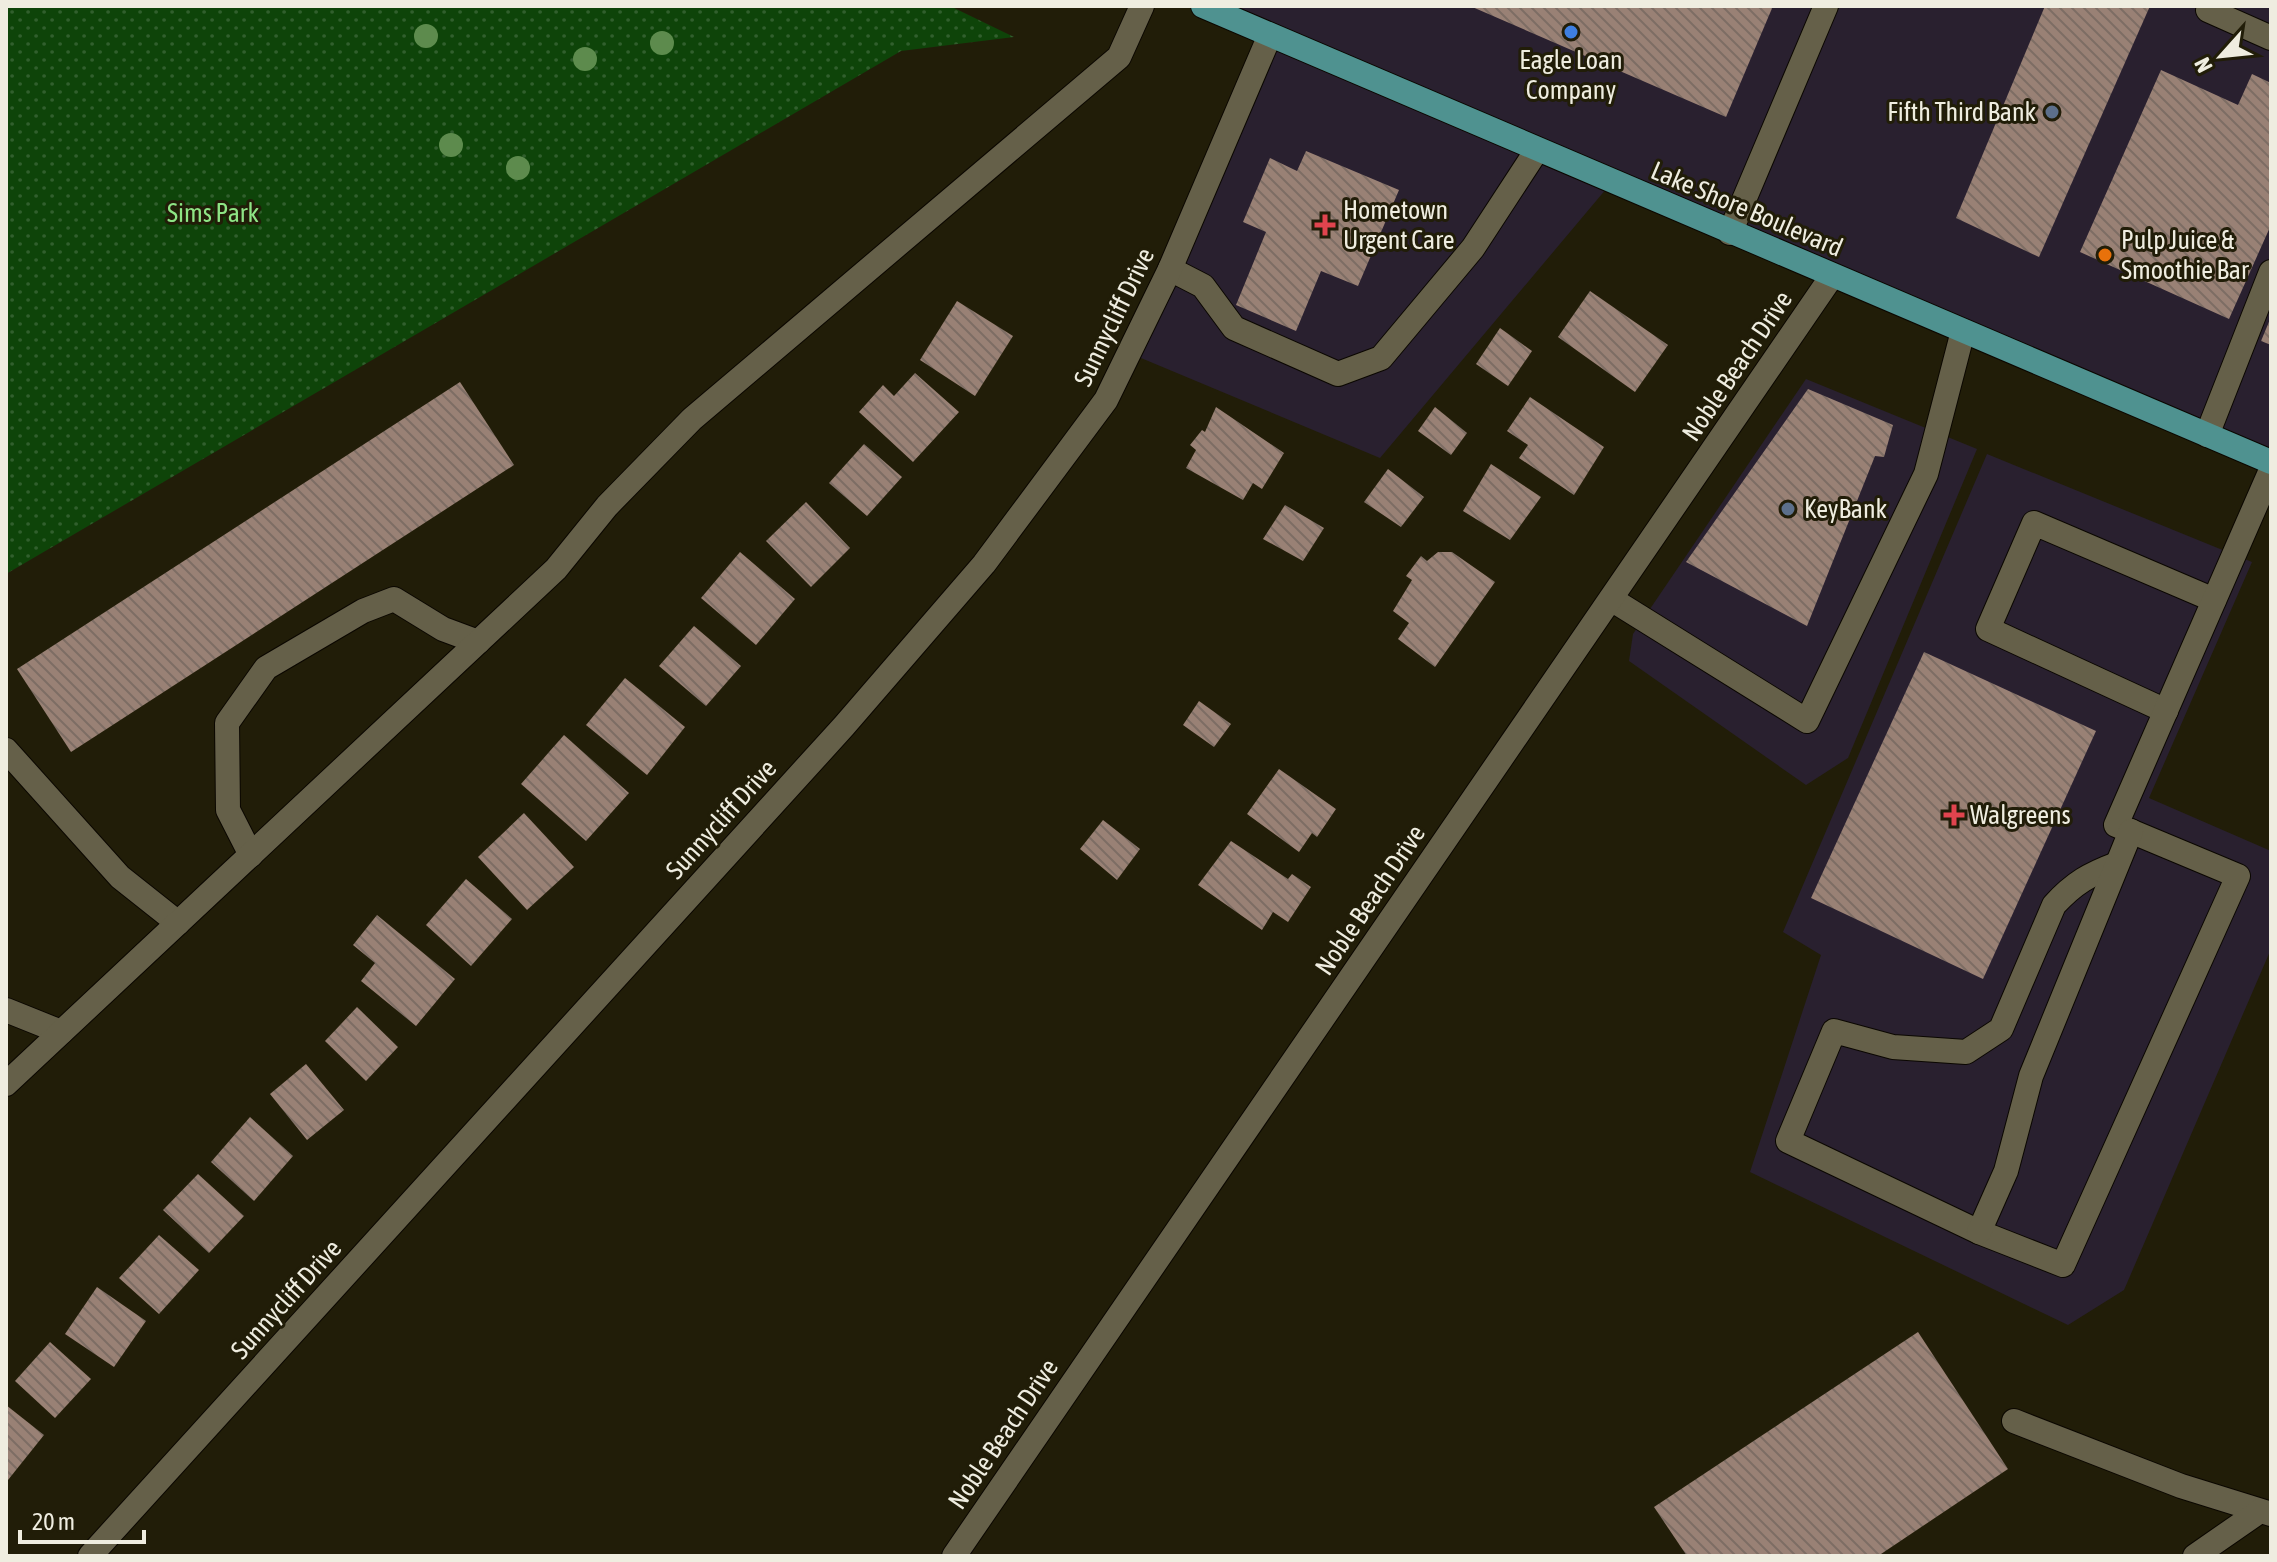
<svg xmlns="http://www.w3.org/2000/svg" width="2277" height="1562" font-family="'Asap Condensed',sans-serif">
	<defs>
		<pattern id="park-dots" width="8" height="8" patternUnits="userSpaceOnUse" patternTransform="scale(2)"><rect width="8" height="8" fill="#0e4409"/><path d="M2 2h.1M6 6h.1" fill="none" stroke="#315f2d" stroke-width="1.8" stroke-linecap="round"/></pattern>
		<pattern id="building-back-hatch" width="6" height="6" patternUnits="userSpaceOnUse" patternTransform="scale(2)"><rect width="6" height="6" fill="#998175"/><path d="M-1 5l2 2M0 0l6 6M5-1l2 2" fill="none" stroke="#7d6d64"/></pattern>
	</defs>
	<rect width="100%" height="100%" fill="#211d08"/>
	<g fill="#29202f">
		<path d="M1203 6H2271V462L1612 182 1380 458 1129 353 1270 35Z"/>
		<path d="M1806 379 1977 449 1848 758 1806 785 1629 661 1633 634Z"/>
		<path d="M1987 454 2252 562 2149 798 2271 851V949L2124 1290 2068 1325 1750 1172 1821 955 1783 932Z"/>
	</g>
	<path fill="url(#park-dots)" d="M6 6H950L1014 37 901 51 6 574Z"/>
	<g fill="url(#building-back-hatch)">
		<path d="M1470 6H1773L1726 117Z"/>
		<path d="M2045 6H2150L2039 257 1956 218Z"/>
		<path d="M2161 70 2238 105 2252 74 2271 83V225L2229 319 2080 252Z"/>
		<path d="M1306 151 1399 190 1358 286 1321 271 1296 331 1236 305 1266 232 1243 222 1270 158 1297 171Z"/>
		<path d="M1590 291 1668 345 1635 392 1558 337Z"/>
		<path d="M957 301 1013 336 975 396 920 360Z"/>
		<path d="M2271 317V345L2261 341Z"/>
		<path d="M1500 328 1532 351 1508 386 1476 364Z"/>
		<path d="M915 373 959 412 913 462 859 412 883 385 894 396Z"/>
		<path d="M460 382 514 465 71 752 17 669Z"/>
		<path d="M1808 389 1893 425 1884 457 1875 456 1807 626 1686 562Z"/>
		<path d="M1530 397 1604 447 1574 495 1519 458 1528 445 1507 431Z"/>
		<path d="M1216 407 1284 453 1262 489 1253 483 1243 500 1186 468 1196 450 1190 445 1202 430 1205 432Z"/>
		<path d="M1435 407 1467 433 1451 455 1418 431Z"/>
		<path d="M864 444 902 477 867 516 829 483Z"/>
		<path d="M1491 464 1541 497 1510 540 1463 511Z"/>
		<path d="M1388 469 1424 497 1401 527 1364 502Z"/>
		<path d="M806 502 850 548 811 587 766 541Z"/>
		<path d="M1285 505 1324 528 1303 561 1263 539Z"/>
		<path d="M740 552 795 599 756 645 701 598Z"/>
		<path d="M1438 552H1452L1495 582 1435 667 1398 639 1409 623 1393 611 1412 580 1406 576 1421 556 1427 561Z"/>
		<path d="M694 626 741 666 706 706 659 666Z"/>
		<path d="M1924 652 2096 731 1983 979 1811 898Z"/>
		<path d="M625 678 685 727 647 775 586 725Z"/>
		<path d="M1199 701 1231 724 1214 747 1183 725Z"/>
		<path d="M564 735 629 793 586 841 521 784Z"/>
		<path d="M1279 769 1336 809 1317 837 1312 833 1299 852 1247 814Z"/>
		<path d="M524 813 574 867 527 910 478 857Z"/>
		<path d="M1103 820 1140 849 1117 880 1080 849Z"/>
		<path d="M1231 841 1288 879 1292 874 1311 887 1288 922 1273 912 1262 930 1198 885Z"/>
		<path d="M466 879 512 919 471 966 426 925Z"/>
		<path d="M377 915 455 979 416 1026 361 981 375 963 353 945Z"/>
		<path d="M357 1007 398 1047 366 1081 325 1041Z"/>
		<path d="M306 1064 344 1110 307 1140 270 1094Z"/>
		<path d="M250 1117 293 1156 254 1201 211 1162Z"/>
		<path d="M198 1174 244 1216 209 1253 163 1210Z"/>
		<path d="M159 1235 199 1270 159 1314 119 1278Z"/>
		<path d="M97 1287 146 1321 114 1367 65 1334Z"/>
		<path d="M1918 1332 2008 1469 1878 1556H1687L1654 1507Z"/>
		<path d="M50 1342 91 1379 55 1418 15 1381Z"/>
		<path d="M6 1405 44 1435 8 1480 6 1478Z"/>
	</g>
	<g fill="none" stroke-linecap="round" stroke-linejoin="round">
		<defs>
			<g id="minor">
				<path d="M2210 6 2208 10 2271 38"/>
				<path d="M1730 233 1826 6"/>
				<path d="M1170 269 1203 286 1234 328 1338 374 1381 358 1473 248 1537 150"/>
				<path d="M2207 435 2271 272"/>
				<path d="M1611 599 1807 721 1926 474 1963 331"/>
				<path d="M2166 711 1988 629 2034 523 2214 600"/>
				<path d="M6 750 120 877 178 923"/>
				<path d="M251 855 228 810 227 723 266 668 363 611 394 599 443 629 478 642"/>
				<path d="M2117 864C2090 874 2074 883 2054 905L2001 1029 1966 1052 1893 1047 1834 1031 1788 1141 1979 1232 2063 1265 2238 876 2116 825 2271 470"/>
				<path d="M6 1010 61 1032"/>
				<path d="M6 1084 556 569 607 506 692 419 1119 57 1142 6"/>
				<path d="M1979 1232 2006 1171 2031 1076 2131 831"/>
				<path d="M2014 1421 2181 1486 2271 1514"/>
				<path d="M90 1556 844 726 984 564 1106 400 1170 269 1270 35"/>
				<path d="M954 1556 1832 276"/>
				<path d="M2195 1556 2260 1511"/>
			</g>
			<path id="major" d="M1203 6 2271 462"/>
		</defs>
		<use href="#minor" stroke="#0b0700" stroke-width="26"/>
		<use href="#major" stroke="#0b0700" stroke-width="26"/>
		<use href="#minor" stroke="#656049" stroke-width="24"/>
		<use href="#major" stroke="#4f9290" stroke-width="24"/>
	</g>
	<g fill="#5d8b4d">
		<circle cx="426" cy="36" r="12"/>
		<circle cx="662" cy="43" r="12"/>
		<circle cx="585" cy="59" r="12"/>
		<circle cx="451" cy="145" r="12"/>
		<circle cx="518" cy="168" r="12"/>
	</g>
	<circle fill="#3f7fe0" stroke="#211d08" stroke-width="3" cx="1571" cy="32" r="8"/>
	<g fill="#5c6f8a" stroke="#211d08" stroke-width="3">
		<circle cx="2052" cy="112" r="8"/>
		<circle cx="1788" cy="509" r="8"/>
	</g>
	<g fill="#e0444e" stroke="#211d08" stroke-width="3">
		<path d="M1321 213h8v8h8v8h-8v8h-8v-8h-8v-8h8z"/>
		<path d="M1950 803h8v8h8v8h-8v8h-8v-8h-8v-8h8z"/>
	</g>
	<circle fill="#e8710a" stroke="#211d08" stroke-width="3" cx="2105" cy="255" r="8"/>
	<g text-anchor="middle" stroke-width="6" stroke-linejoin="round" paint-order="stroke">
		<g font-size="26" fill="#efede0" stroke="#211d08" text-anchor="start">
			<text x="1571" y="69" text-anchor="middle">Eagle Loan<tspan x="1571" dy="30">Company</tspan></text>
			<text x="2036" y="121" text-anchor="end">Fifth Third Bank</text>
			<text x="1343" y="219">Hometown<tspan x="1343" dy="30">Urgent Care</tspan></text>
			<text x="2121" y="249">Pulp Juice &amp;<tspan x="2121" dy="30">Smoothie Bar</tspan></text>
			<text x="1804" y="518">KeyBank</text>
			<text x="1970" y="824">Walgreens</text>
		</g>
		<g font-size="26" fill="#efede0" stroke="#211d08">
			<text transform="translate(1747 209) rotate(23)" y="9">Lake Shore Boulevard</text>
			<text transform="translate(1114 317) rotate(-64)" y="9">Sunnycliff Drive</text>
			<text transform="translate(1737 366) rotate(-56)" y="9">Noble Beach Drive</text>
			<text transform="translate(721 819) rotate(-48)" y="9">Sunnycliff Drive</text>
			<text transform="translate(1370 900) rotate(-56)" y="9">Noble Beach Drive</text>
			<text transform="translate(286 1299) rotate(-48)" y="9">Sunnycliff Drive</text>
			<text transform="translate(1003 1434) rotate(-56)" y="9">Noble Beach Drive</text>
		</g>
		<g font-size="26" fill="#8ee585" stroke="#211d08">
			<text x="213" y="222">Sims Park</text>
		</g>
	</g>
	<rect width="2277" height="1562" fill="none" stroke="#efede0" stroke-width="16"/>
	<g transform="translate(2221 56) rotate(243)" stroke="#211d08" stroke-width="6" paint-order="stroke">
	<path d="M0-6L14 30L0 20L-14 30Z" fill="#efede0"/>
	<text y="-12" font-size="22" font-weight="bold" text-anchor="middle" fill="#efede0">N</text>
	</g>
	<path d="M20 1530v12h124v-12" fill="none" stroke="#efede0" stroke-width="4"/>
	<text x="32" y="1530" font-size="24" fill="#efede0" stroke="#211d08" stroke-width="6" paint-order="stroke">20 m</text>
</svg>
